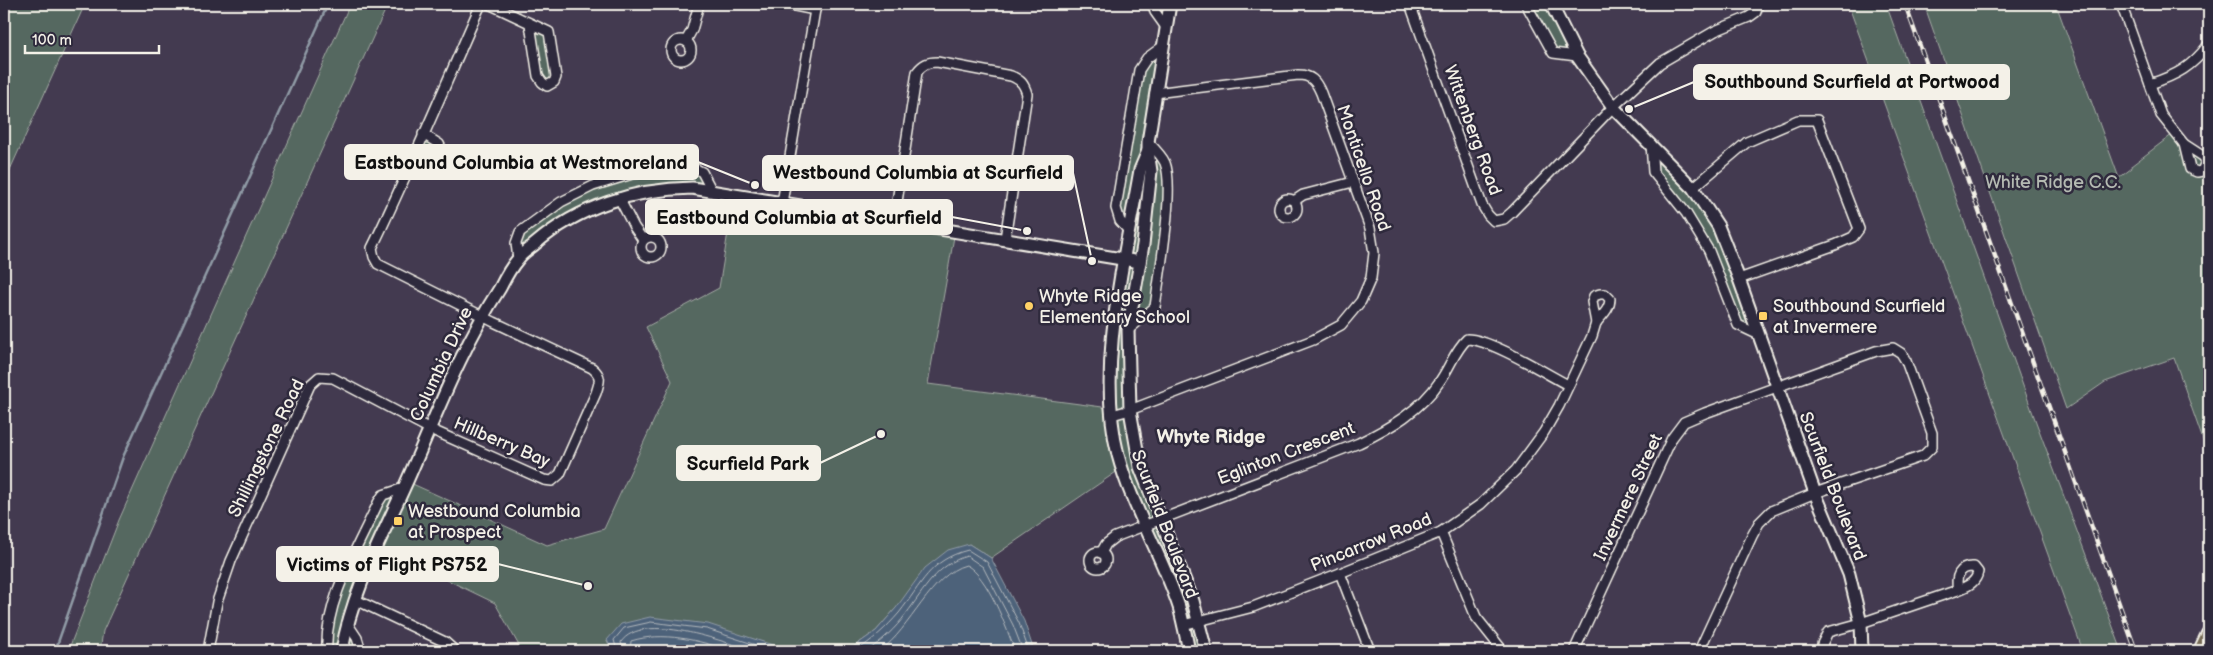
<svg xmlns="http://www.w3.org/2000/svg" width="2213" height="655" font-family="'Balsamiq Sans',sans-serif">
	<rect width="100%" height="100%" fill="#433a50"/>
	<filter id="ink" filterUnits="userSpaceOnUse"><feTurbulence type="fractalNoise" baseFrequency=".02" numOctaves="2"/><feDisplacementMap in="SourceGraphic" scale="10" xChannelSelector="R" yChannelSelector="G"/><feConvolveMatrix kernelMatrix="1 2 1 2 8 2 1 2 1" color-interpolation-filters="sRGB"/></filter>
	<g filter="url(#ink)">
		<g fill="#556861" stroke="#a4aca4">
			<path d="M4 4H85L4 183Z"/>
			<path d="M350 4H388L103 631 100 651H68L119 520Z"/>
			<path d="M1526 4H1551L1577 56 1553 53Z"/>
			<path d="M1848 4H1886L2036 422 2122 651H2083Z"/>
			<path d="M1924 4H2056L2119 178 2132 168 2131 166 2173 134 2209 163V457L2174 358 2105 382 2066 409Z"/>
			<path d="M530 24 549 32 554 82H542Z"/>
			<path d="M1162 47 1148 142 1165 162 1169 182 1155 307 1128 330 1140 467 1206 651H1189L1179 607 1122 468 991 558 969 544 896 608 876 631 849 650 791 651 755 640H607L612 651H522L495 603 377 546 345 623 361 651H326L330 616 379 497 399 496 406 481 547 545 604 529 672 381 646 327 719 288 734 195 955 231 928 384 1110 408 1127 242 1116 208 1139 70Z"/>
			<path d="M423 134 432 138 441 157 414 161Z"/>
			<path d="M1651 144 1718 226 1759 335 1738 325 1708 251 1653 172Z"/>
			<path d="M696 169 712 191 692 188 596 206 518 259 520 232 561 202 632 174Z"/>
		</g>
		<g fill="#4e627a" stroke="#909ba6">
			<path d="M969 544 991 558 1024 621 1034 651H844L849 650 876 631 896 608 925 568 948 550Z"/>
			<path d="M650 617 708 624 791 651H612L607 640 621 624Z"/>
		</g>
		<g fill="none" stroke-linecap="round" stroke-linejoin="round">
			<g stroke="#b2b8bc" stroke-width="1">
				<path d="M617 651 614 640 624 628 651 622 707 629 774 651"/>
				<path d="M623 651 621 642C643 611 724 642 753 651"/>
				<path d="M630 651 631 641C663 631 699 640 730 651"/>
				<path d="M856 651C873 640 886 628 899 613 922 584 929 560 968 550L987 562 1019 623 1029 651"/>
				<path d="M867 651C882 641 895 629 906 614 924 590 937 564 967 556L983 567 1013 625 1023 651"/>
				<path d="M880 651C911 629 931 574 966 565 988 576 1006 627 1015 651"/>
			</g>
			<path stroke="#909ba6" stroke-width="2.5" d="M55 651 123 457 328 4"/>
			<defs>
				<g id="minor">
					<path d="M489 4 549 32 556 77 554 82 547 86 542 82 538 76 530 24"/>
					<path d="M785 4 815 10"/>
					<path d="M1153 4 1155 12 1165 26"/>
					<path d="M1410 4 1482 205 1488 215 1494 221 1504 219 1512 212 1613 107 1660 63 1715 31 1749 17 1756 12 1758 4"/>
					<path d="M1526 4 1553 53 1577 56"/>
					<path d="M2121 4 2161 115 2184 144"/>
					<circle cx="681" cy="50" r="10"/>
					<path d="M686 41 692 30 699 4"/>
					<path d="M2150 84C2177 75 2192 67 2209 44"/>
					<path d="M1651 144 1653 172 1686 213 1709 251 1738 325 1759 335"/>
					<path d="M2184 144 2204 157 2206 162 2202 171 2197 172 2190 169Z"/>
					<path d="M414 161 437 160 443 152 439 144 423 134"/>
					<path d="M1693 188 1747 142 1798 120H1817L1859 229 1853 237 1835 245 1739 279"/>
					<path d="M619 198 634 227 643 240"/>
					<circle cx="1288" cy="208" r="9"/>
					<path d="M1294 201 1303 195 1353 182"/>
					<path d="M782 203 816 4"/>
					<path d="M894 221 917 72C923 64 928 62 937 62L1011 76C1021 80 1024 84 1027 94L1005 239"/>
					<path d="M1129 231 1120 221 1116 208 1139 70 1147 58 1162 47"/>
					<circle cx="651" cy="247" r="10"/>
					<path d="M518 259 516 243 520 232 561 202 593 186 632 174 662 170 696 169 702 172 712 191"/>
					<path d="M1600 294H1605L1610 299C1610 309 1602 315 1596 323L1592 302 1594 296Z"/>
					<path d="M1128 330 1155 307C1159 277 1175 188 1165 163 1162 156 1154 148 1148 142"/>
					<path d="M1112 415 1130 410 1313 340 1341 325 1361 301 1371 278 1374 253 1370 228 1321 93C1316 81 1311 75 1298 75L1155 93"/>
					<path d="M1441 532 1476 617 1503 651"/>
					<circle cx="1098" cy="560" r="8"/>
					<path d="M1101 553 1106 544 1115 537 1359 443C1390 428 1421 410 1440 381 1450 367 1455 350 1467 339 1490 339 1545 373 1568 385"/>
					<path d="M1340 573 1370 651"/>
					<path d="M356 600 445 642 455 651"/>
					<path d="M347 623 357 638 361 651"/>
					<path d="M1183 625 1253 607 1340 573 1441 532 1481 504 1516 470 1544 432 1559 406 1592 336 1596 323"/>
					<path d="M208 651 217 602 231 561 310 385 319 377 333 378 430 429 544 480 552 481 560 474 596 393C600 381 602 376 592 368L494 322 378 264 374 257 372 248C411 168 445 85 481 4"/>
					<path d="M327 651C324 602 358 547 378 503L383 495 404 488"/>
					<path d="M1574 651 1672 438 1684 422 1705 413 1876 351 1893 348 1901 353 1906 361 1932 433V447L1923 456 1815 493 1771 511 1759 523 1752 536 1699 651"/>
					<path d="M1825 651 1822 644 1828 632 1861 623 1958 590C1955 577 1959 566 1974 567L1978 572C1976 583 1967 586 1958 590"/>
				</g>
				<g id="tertiary">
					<path d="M1170 4 1148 142V151L1151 171 1143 245 1128 330 1130 410 1140 467 1193 601 1206 651"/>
					<path d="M1551 4 1577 56 1613 107 1693 188 1718 226 1739 279 1815 493 1849 574 1861 623 1862 651"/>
					<path d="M1148 151 1140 170C1125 258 1096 367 1118 455 1132 508 1162 555 1179 607 1183 621 1186 637 1189 651"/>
					<path d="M342 651C352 589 386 530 411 472 438 410 463 345 500 288 505 278 511 267 518 259 522 253 529 249 535 244 579 206 635 189 692 188L1140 262"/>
				</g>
				<path id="primary" d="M2201 651 2209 634"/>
			</defs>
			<use href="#minor" stroke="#f4f1e8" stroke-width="12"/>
			<use href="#tertiary" stroke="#f4f1e8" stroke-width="15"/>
			<use href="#primary" stroke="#f4f1e8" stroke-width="18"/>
			<use href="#minor" stroke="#2f2a3d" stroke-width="9"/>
			<use href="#tertiary" stroke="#2f2a3d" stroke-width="11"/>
			<use href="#primary" stroke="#746b55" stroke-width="14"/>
			<defs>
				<path id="rail" d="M1905 4 2136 651"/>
			</defs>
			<use href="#rail" stroke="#f4f1e8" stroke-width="4.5"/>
			<use href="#rail" stroke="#2f2a3d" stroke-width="2.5" stroke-dasharray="8" stroke-linecap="butt"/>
		</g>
	</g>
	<g fill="#ffd166" stroke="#2f2a3d" stroke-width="2">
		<circle cx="1029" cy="306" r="5"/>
		<rect x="1758" y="311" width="10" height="10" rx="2.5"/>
		<rect x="393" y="516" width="10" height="10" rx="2.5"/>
	</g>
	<g text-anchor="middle" stroke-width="5" stroke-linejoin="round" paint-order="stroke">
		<g font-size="18" fill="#f4f1e8" stroke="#2f2a3d">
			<text transform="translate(1473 130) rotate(70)" y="6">Wittenberg Road</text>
			<text transform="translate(1364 168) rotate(71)" y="6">Monticello Road</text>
			<text transform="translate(441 364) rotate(-65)" y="6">Columbia Drive</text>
			<text transform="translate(502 442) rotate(23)" y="6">Hillberry Bay</text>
			<text transform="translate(266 448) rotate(-64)" y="6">Shillingstone Road</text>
			<text transform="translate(1286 453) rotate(-21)" y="6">Eglinton Crescent</text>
			<text transform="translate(1833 486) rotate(69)" y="6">Scurfield Boulevard</text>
			<text transform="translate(1628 497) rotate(-65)" y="6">Invermere Street</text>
			<text transform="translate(1165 524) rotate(69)" y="6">Scurfield Boulevard</text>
			<text transform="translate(1371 542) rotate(-22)" y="6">Pincarrow Road</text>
		</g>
		<g font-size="18" fill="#b4bab2" stroke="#2f2a3d">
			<text x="2053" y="188">White Ridge C.C.</text>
		</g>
		<g font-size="18" fill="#f4f1e8" stroke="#2f2a3d" text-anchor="start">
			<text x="1039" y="302">Whyte Ridge<tspan x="1039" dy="21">Elementary School</tspan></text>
			<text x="1773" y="312">Southbound Scurfield<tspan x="1773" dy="21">at Invermere</tspan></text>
			<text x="408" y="517">Westbound Columbia<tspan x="408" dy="21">at Prospect</tspan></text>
		</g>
		<g font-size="19" font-weight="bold" fill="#f4f1e8" stroke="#2f2a3d">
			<text x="1211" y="443">Whyte Ridge</text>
		</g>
	</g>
	<path fill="none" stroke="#f4f1e8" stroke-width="2" d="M1629 109L1694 82M755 185L698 162M1092 261L1073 173M1027 231L952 217M881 434L820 463M588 586L498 564"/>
	<g fill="#f4f1e8" stroke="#2f2a3d" stroke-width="2">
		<circle cx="1629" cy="109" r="5"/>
		<circle cx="755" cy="185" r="5"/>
		<circle cx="1092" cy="261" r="5"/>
		<circle cx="1027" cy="231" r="5"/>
		<circle cx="881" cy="434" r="5"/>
		<circle cx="588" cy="586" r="5"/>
	</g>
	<g fill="#f4f1e8" stroke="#f4f1e8" stroke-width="2">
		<rect x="1694" y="65" width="315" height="34" rx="5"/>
		<rect x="345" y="145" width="353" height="34" rx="5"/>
		<rect x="763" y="156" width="310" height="34" rx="5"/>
		<rect x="646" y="200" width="306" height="34" rx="5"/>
		<rect x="677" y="446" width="143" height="34" rx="5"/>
		<rect x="277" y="547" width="221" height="34" rx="5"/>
	</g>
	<g font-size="19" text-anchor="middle" font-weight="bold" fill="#111">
		<text x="1852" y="88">Southbound Scurfield at Portwood</text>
		<text x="521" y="169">Eastbound Columbia at Westmoreland</text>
		<text x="918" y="179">Westbound Columbia at Scurfield</text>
		<text x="799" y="224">Eastbound Columbia at Scurfield</text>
		<text x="748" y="470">Scurfield Park</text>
		<text x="387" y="571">Victims of Flight PS752</text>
	</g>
	<rect width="2213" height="655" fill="none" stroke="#2f2a3d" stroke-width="20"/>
	<rect x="10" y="10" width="2193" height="635" fill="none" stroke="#f4f1e8" stroke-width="2" filter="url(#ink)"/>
	<path d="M25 45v8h134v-8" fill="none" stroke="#f4f1e8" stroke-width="2.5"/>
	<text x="32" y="45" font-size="15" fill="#f4f1e8" stroke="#2f2a3d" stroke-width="4" paint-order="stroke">100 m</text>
</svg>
